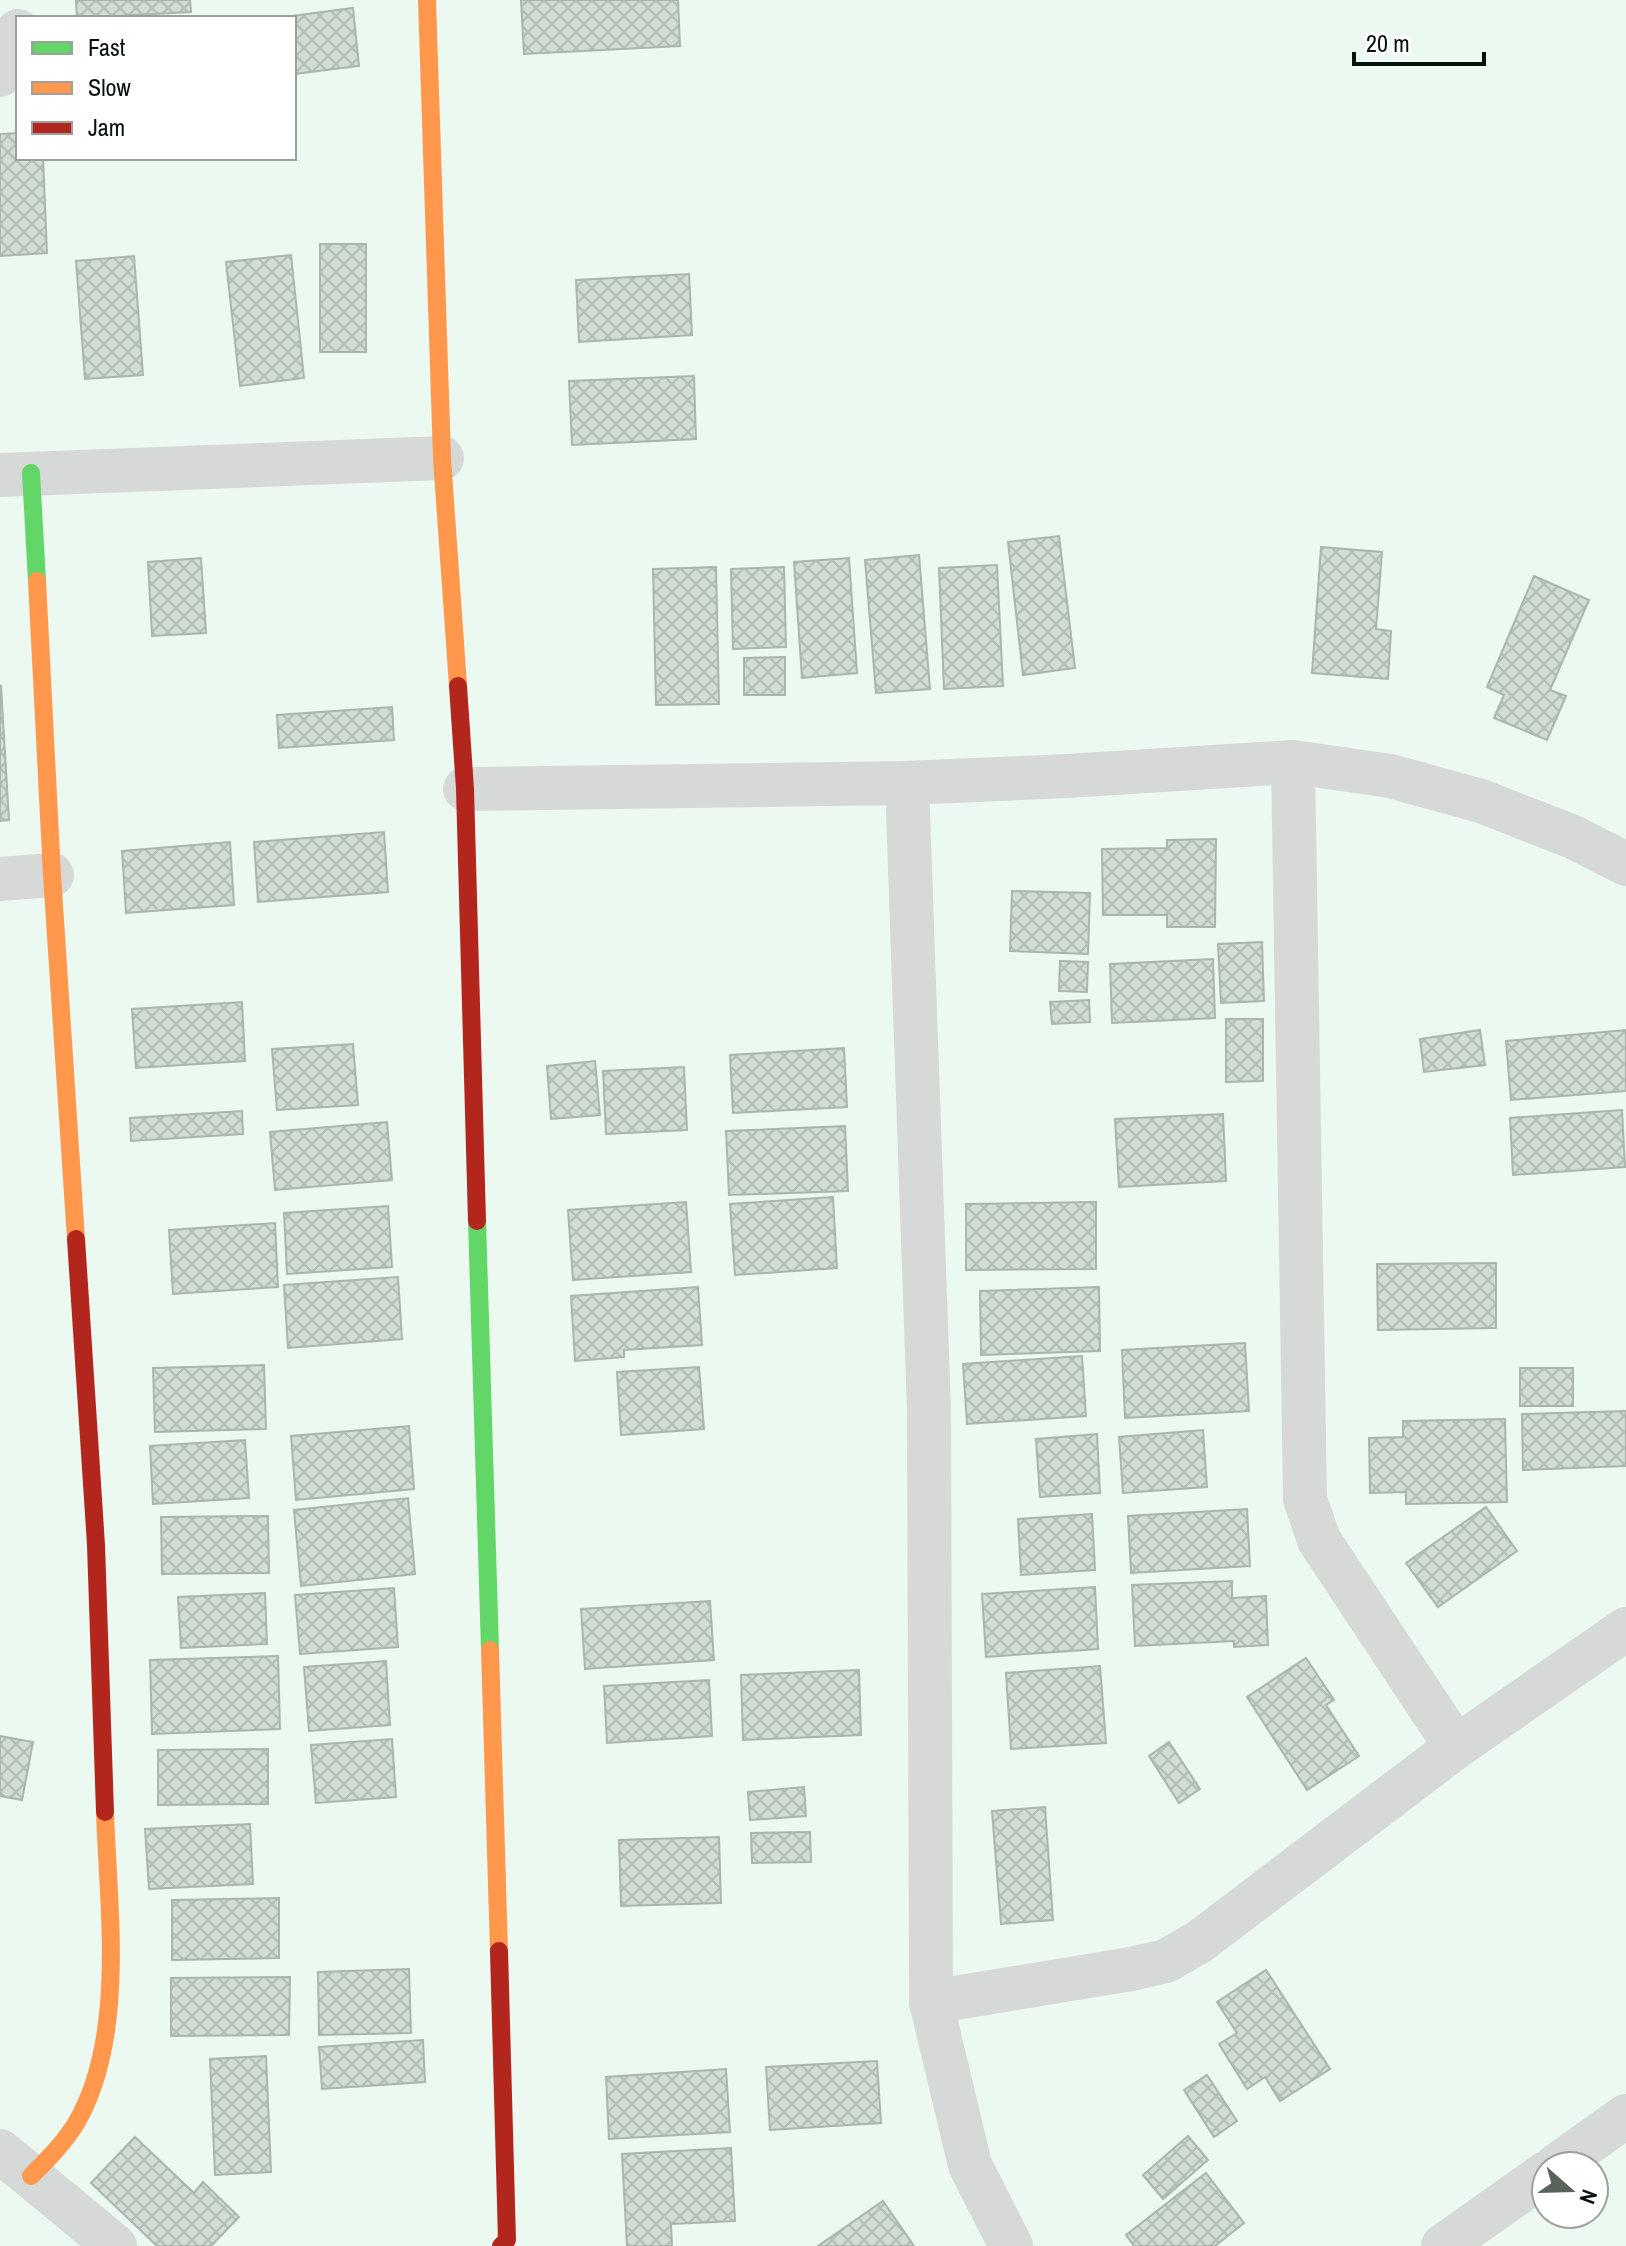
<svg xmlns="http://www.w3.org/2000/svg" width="1626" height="2246" font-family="'Archivo Narrow',sans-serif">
	<defs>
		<pattern id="building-cross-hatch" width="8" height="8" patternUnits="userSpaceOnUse" patternTransform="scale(2)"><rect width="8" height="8" fill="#d0dcd4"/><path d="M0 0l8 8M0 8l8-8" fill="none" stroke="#b1bcb5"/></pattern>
	</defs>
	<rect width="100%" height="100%" fill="#ecf9f0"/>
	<g fill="url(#building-cross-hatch)" stroke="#a9b5ad" stroke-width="2">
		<path d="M76 0H190L191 12 77 18Z"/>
		<path d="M521 0H678L680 46 524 54Z"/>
		<path d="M353 8 359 66 294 74V18H277Z"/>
		<path d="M18 133V158H43L47 253 0 256V134Z"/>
		<rect x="320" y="244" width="46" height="108"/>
		<path d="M291 255 304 378 240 386 226 262Z"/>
		<path d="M134 256 143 375 85 379 76 261Z"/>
		<path d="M689 274 692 335 579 342 576 280Z"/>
		<path d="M694 376 696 439 572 445 569 381Z"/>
		<path d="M1059 536 1075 668 1023 675 1008 542Z"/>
		<path d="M1321 547 1382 552 1376 629 1391 631 1388 679 1312 673Z"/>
		<path d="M919 555 930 689 876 693 865 560Z"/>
		<path d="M201 558 206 633 152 636 148 562Z"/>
		<path d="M849 558 857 673 802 678 794 562Z"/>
		<path d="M997 565 1003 686 944 689 939 568Z"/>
		<path d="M716 567 719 704 656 705 653 569Z"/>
		<path d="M784 567 786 647 733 649 731 569Z"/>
		<path d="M1534 576 1589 600 1550 690 1566 696 1547 740 1494 718 1504 695 1487 687Z"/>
		<path d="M785 657V695H744V658Z"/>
		<path d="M1 686 9 820 0 821V686Z"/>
		<path d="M392 707 394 740 279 748 277 715Z"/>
		<path d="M384 832 388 892 258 902 254 842Z"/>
		<path d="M1216 839 1215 927H1167V915H1103L1102 849 1167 848V840Z"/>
		<path d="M230 842 234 905 126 913 122 851Z"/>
		<path d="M1012 891 1090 893 1088 954 1010 951Z"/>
		<path d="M1262 942 1264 1001 1221 1003 1218 944Z"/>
		<path d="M1213 959 1215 1018 1112 1023 1110 964Z"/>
		<path d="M1060 961 1088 962 1087 992 1059 991Z"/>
		<path d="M1089 1000 1090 1022 1052 1024 1050 1002Z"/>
		<path d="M242 1002 245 1061 136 1068 132 1009Z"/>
		<path d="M1226 1019H1263V1081L1226 1082Z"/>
		<path d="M1480 1030 1485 1065 1424 1072 1420 1039Z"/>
		<path d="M1626 1030V1091L1511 1100 1506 1041Z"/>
		<path d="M353 1044 358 1105 277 1110 272 1049Z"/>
		<path d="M844 1048 847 1107 733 1113 730 1055Z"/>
		<path d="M595 1061 600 1115 551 1119 547 1066Z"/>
		<path d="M684 1067 687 1130 606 1134 603 1071Z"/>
		<path d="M1622 1110 1625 1167 1513 1175 1510 1118Z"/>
		<path d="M242 1111 243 1134 131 1141 130 1118Z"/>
		<path d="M1223 1114 1226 1181 1119 1187 1115 1119Z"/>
		<path d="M387 1122 392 1180 275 1190 270 1132Z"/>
		<path d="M845 1126 848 1191 729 1195 726 1131Z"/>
		<path d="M833 1197 837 1268 735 1275 730 1204Z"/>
		<path d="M686 1202 691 1272 573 1280 568 1210Z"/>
		<path d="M1096 1202V1269L966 1270V1204Z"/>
		<path d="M388 1206 392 1267 287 1274 284 1213Z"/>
		<path d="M275 1223 278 1287 173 1294 169 1230Z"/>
		<path d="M1496 1263V1328L1378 1330 1377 1264Z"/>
		<path d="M398 1277 402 1339 288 1348 284 1285Z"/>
		<path d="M698 1287 702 1345 624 1350V1357L575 1361 571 1296Z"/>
		<path d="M1099 1287 1100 1351 981 1355 980 1291Z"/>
		<path d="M1245 1343 1249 1411 1125 1418 1122 1350Z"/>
		<path d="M1082 1356 1086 1416 967 1424 963 1364Z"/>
		<path d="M264 1365 266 1429 155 1432 153 1368Z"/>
		<path d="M699 1367 704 1429 621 1435 617 1372Z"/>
		<rect x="1520" y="1368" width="53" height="38"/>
		<path d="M1626 1411V1466L1523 1470 1522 1414Z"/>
		<path d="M1505 1419 1507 1502 1406 1504V1492L1370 1493 1369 1438 1403 1437V1421Z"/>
		<path d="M409 1426 414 1489 296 1500 291 1436Z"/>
		<path d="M1203 1430 1207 1487 1123 1493 1119 1437Z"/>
		<path d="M1097 1434 1100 1493 1040 1497 1036 1439Z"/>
		<path d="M245 1440 249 1498 153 1504 150 1446Z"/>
		<path d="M408 1498 415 1574 301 1586 294 1510Z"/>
		<path d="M1486 1507 1517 1551 1438 1607 1406 1563Z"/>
		<path d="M1247 1509 1250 1566 1131 1573 1128 1516Z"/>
		<path d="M1092 1514 1095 1570 1021 1575 1018 1519Z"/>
		<path d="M268 1516 269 1573 162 1574 161 1517Z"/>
		<path d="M1232 1581V1598L1266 1596 1268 1645 1234 1647V1641L1135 1646 1132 1585Z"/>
		<path d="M1095 1587 1098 1649 986 1657 982 1594Z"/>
		<path d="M394 1588 398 1647 300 1654 295 1595Z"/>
		<path d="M265 1593 267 1644 181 1648 178 1597Z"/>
		<path d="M710 1601 714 1660 585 1669 581 1609Z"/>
		<path d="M278 1656 280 1729 152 1734 150 1660Z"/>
		<path d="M1306 1658 1334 1700 1326 1705 1359 1756 1307 1790 1247 1697Z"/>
		<path d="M386 1661 390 1725 309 1731 304 1667Z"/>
		<path d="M1100 1666 1106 1743 1011 1749 1006 1673Z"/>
		<path d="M859 1670 861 1735 743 1740 741 1675Z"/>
		<path d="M709 1680 712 1736 607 1743 604 1686Z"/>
		<path d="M0 1736 33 1742 22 1800 0 1796Z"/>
		<path d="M392 1739 396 1797 316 1803 311 1745Z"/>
		<path d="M1169 1742 1200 1789 1179 1803 1149 1756Z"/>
		<path d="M268 1749V1804L158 1805V1750Z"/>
		<path d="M804 1787 806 1816 750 1820 748 1792Z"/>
		<path d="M1045 1807 1053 1920 1001 1924 992 1811Z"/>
		<path d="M250 1824 253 1884 149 1889 145 1829Z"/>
		<path d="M810 1832 811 1862 752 1863 751 1833Z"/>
		<path d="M719 1837 721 1903 621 1906 619 1840Z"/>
		<path d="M279 1898V1958L172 1960V1900Z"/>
		<path d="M409 1969 411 2033 319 2035 318 1972Z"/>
		<path d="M1266 1970 1330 2069 1280 2101 1265 2077 1247 2089 1219 2044 1237 2033 1217 2002Z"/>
		<path d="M290 1977 289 2035 171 2036V1978Z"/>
		<path d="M423 2040 425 2082 322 2089 319 2047Z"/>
		<path d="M266 2056 271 2172 215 2175 210 2059Z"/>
		<path d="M877 2061 881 2123 770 2130 766 2067Z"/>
		<path d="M726 2069 730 2132 609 2139 606 2077Z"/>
		<path d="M1207 2075 1237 2121 1214 2137 1184 2090Z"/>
		<path d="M1188 2136 1208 2160 1163 2199 1143 2175Z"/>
		<path d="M135 2137 194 2193 203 2182 239 2217 211 2246H157L91 2183Z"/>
		<path d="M731 2148 735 2221 671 2224 672 2246H627L622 2154Z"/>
		<path d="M1206 2173 1244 2223 1215 2246H1134L1126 2235Z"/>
		<path d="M883 2201 914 2246H818Z"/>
	</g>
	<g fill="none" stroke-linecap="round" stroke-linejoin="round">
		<g stroke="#d7d9d8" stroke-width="44">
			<path d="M0 75 18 31"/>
			<path d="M0 475 442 458"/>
			<path d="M1293 762 1305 1499 1319 1540 1456 1747"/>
			<path d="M907 783 929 1411 931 2002 970 2165 1011 2246"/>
			<path d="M465 789 907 783 1067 776 1293 762 1390 776 1481 801 1573 837 1626 864"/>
			<path d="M0 879 52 875"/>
			<path d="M931 2002 1131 1969 1166 1961 1199 1942 1456 1747 1626 1629"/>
			<path d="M0 2151 115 2246"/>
			<path d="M1556 2166 1626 2116"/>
			<path d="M1443 2246 1546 2173"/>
		</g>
		<g stroke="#63d668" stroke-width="18">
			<path d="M31 473 37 581"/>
			<path d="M477 1221 490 1650"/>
		</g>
		<g stroke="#ff974d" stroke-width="18">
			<path d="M427 0 442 458 458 686"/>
			<path d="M37 581 52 875 76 1239"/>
			<path d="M490 1650 499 1951"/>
			<path d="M31 2176C47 2160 63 2144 75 2125 127 2039 108 1908 105 1812"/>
		</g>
		<g stroke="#b3261e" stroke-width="18">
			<path d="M458 686 465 789 477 1221"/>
			<path d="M76 1239 96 1545 105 1812"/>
			<path d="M499 1951 507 2240 501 2246"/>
		</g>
	</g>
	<rect x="16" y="16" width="280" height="144" fill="#ffffff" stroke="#9ca09d" stroke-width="2"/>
	<rect x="32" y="42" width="40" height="12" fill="#63d668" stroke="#9ca09d" stroke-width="2"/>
	<text x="88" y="56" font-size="24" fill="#08120b">Fast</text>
	<rect x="32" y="82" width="40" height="12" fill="#ff974d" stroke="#9ca09d" stroke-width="2"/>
	<text x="88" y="96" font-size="24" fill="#08120b">Slow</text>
	<rect x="32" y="122" width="40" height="12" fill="#b3261e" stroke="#9ca09d" stroke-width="2"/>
	<text x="88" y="136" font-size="24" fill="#08120b">Jam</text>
	<g transform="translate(1570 2190) rotate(110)"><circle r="38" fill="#ffffff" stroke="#9ca09d" stroke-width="2"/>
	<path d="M0-6L14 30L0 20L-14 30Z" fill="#58635b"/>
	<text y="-12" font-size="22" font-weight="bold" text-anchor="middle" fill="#08120b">N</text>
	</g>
	<path d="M1354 52v12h130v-12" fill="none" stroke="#08120b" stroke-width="4"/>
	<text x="1366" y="52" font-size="24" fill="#08120b" stroke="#ffffff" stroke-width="6" paint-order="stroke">20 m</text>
</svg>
